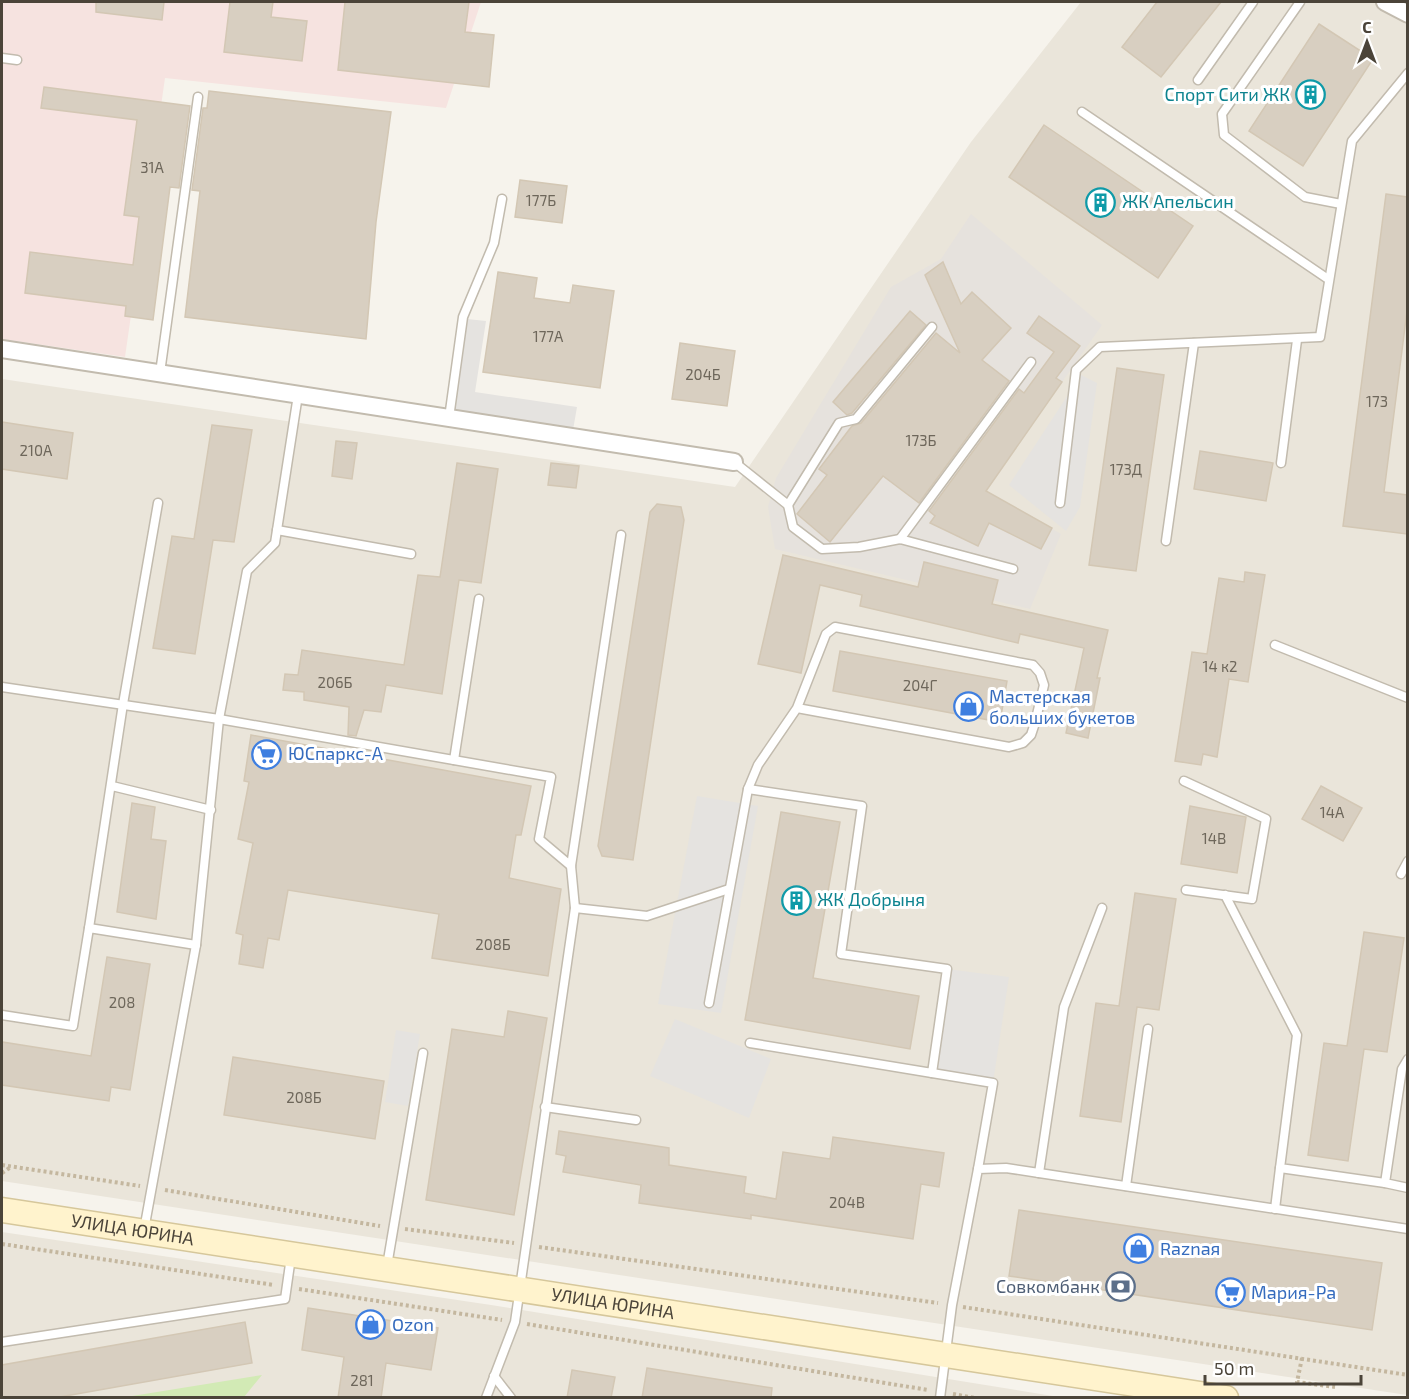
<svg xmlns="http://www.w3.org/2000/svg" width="1409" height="1399" font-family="'Exo 2',sans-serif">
	<rect width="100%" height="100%" fill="#f6f3ec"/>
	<g fill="#eae5da">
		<path d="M1081 2H1407V1395L2 1181V379L735 487 971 142Z"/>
		<path d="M2 1232 491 1305 1059 1397H2Z"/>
	</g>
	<path fill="#e6e2dd" d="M971 214 1102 325 986 491 1061 534 1030 609 775 549 768 507 776 478 891 287 941 259Z"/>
	<path fill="#f6e3e0" d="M2 2H481L446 108 165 78 125 357 2 339Z"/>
	<path fill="#d2eab5" d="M262 1375 244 1397H126Z"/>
	<g fill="#e5e3e0">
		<path d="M467 319 486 321 475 392 577 407 573 430 453 412Z"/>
		<path d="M1081 375 1097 383 1080 507 1066 531 1009 485Z"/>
		<path d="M697 796 758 806 721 1013 658 1004Z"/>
		<path d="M947 969 1009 977 993 1083 932 1073Z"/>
		<path d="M675 1019 771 1059 749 1118 650 1076Z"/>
		<path d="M396 1030 420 1034 408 1106 385 1102Z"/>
	</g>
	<g fill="#d8cfc1" stroke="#d3c7b4" stroke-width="1.5">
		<path d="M96 2H164L162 20 96 12Z"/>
		<path d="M230 2H273L271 17 307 21 302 61 224 52Z"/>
		<path d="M345 2H469L465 32 494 35 489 87 338 70Z"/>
		<path d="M1157 2H1221L1161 77 1122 47Z"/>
		<path d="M1319 24 1373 59 1303 166 1249 131Z"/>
		<path d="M44 87 190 106 179 188 170 187 153 320 125 316 126 306 25 293 30 252 133 265 139 217 124 215 137 120 41 108Z"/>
		<path d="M209 91 391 112 376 222 366 339 185 317 200 191 192 190 203 108H207Z"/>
		<path d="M1044 125 1193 226 1158 278 1009 177Z"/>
		<path d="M520 180 567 186 562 223 515 217Z"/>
		<path d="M1386 194 1407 197V311L1384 492 1407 495V534L1343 526Z"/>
		<path d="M943 262 961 304 972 292 1011 328 982 360 1009 381 919 503 883 476 830 542 797 514 827 475 819 469 852 426 861 423 936 333 960 353 925 275Z"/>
		<path d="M498 272 537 278 534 298 570 303 573 285 614 291 600 388 483 372Z"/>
		<path d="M910 311 926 325 852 413 847 415 833 402Z"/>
		<path d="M1039 316 1080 346 1056 378 1062 382 986 491 1052 528 1041 549 989 523 978 546 930 523 935 516 929 511 1019 389 1024 393 1054 352 1027 333Z"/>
		<path d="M680 343 735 351 727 406 672 399Z"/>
		<path d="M1117 368 1164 375 1136 571 1089 565Z"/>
		<path d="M2 422 73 433 67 479 2 469Z"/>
		<path d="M212 425 252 430 234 542 213 540 195 654 153 648 172 536 194 539Z"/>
		<path d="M336 441 357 443 352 479 332 476Z"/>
		<path d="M1200 451 1273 463 1266 501 1194 489Z"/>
		<path d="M457 463 498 469 481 583 459 580 442 694 386 685 381 712 364 710 356 736 348 735 349 707 304 700V692L283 690 285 674 298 675 302 650 404 665 418 575 440 577Z"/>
		<path d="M551 463 579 466 576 488 548 485Z"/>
		<path d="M657 504 681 507 684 520 633 860 602 856 598 846 650 512Z"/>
		<path d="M783 555 918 587 924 562 998 580 992 604 1108 630 1097 678H1100L1088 738 1066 733 1084 648 1020 634 1018 643 860 606 862 595 820 585 801 673 758 664Z"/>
		<path d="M1245 572 1265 575 1248 682 1229 679 1217 757 1203 754 1201 765 1175 761 1192 652 1207 654 1219 578 1244 582Z"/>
		<path d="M840 651 1007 681 1000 722 833 691Z"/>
		<path d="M251 735 531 786 521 835H516L509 878 561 889 548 976 432 958 439 914 288 890 279 940 268 938 263 968 239 964 243 935 236 933 253 843 238 839 249 782 244 781Z"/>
		<path d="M1321 786 1362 808 1343 841 1302 819Z"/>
		<path d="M132 803 155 807 151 839 166 841 156 919 117 912Z"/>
		<path d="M1190 806 1246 817 1237 873 1181 864Z"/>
		<path d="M781 812 840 822 813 978 919 996 910 1049 745 1020Z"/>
		<path d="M1135 893 1176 899 1159 1010 1137 1007 1121 1122 1080 1116 1096 1003 1119 1006Z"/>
		<path d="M1364 932 1404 938 1387 1052 1364 1049 1348 1161 1308 1155 1324 1043 1347 1046Z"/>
		<path d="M107 957 150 964 130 1090 111 1087 109 1101 2 1085V1042L91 1056Z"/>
		<path d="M508 1011 547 1018 514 1215 426 1200 452 1029 504 1037Z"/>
		<path d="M233 1057 384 1081 375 1139 224 1115Z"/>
		<path d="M559 1131 669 1148V1165L746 1177 744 1193 776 1199 783 1152 830 1159 833 1137 944 1153 939 1187 921 1184 913 1239 751 1215V1219L639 1203 641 1185 563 1172 566 1156 556 1154Z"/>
		<path d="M1019 1210 1382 1263 1372 1330 1009 1276Z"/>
		<path d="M308 1308 438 1328 431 1370 386 1363 381 1398H338L344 1357 302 1350Z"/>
		<path d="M245 1322 252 1363 54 1398H2V1365Z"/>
		<path d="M647 1368 772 1388 771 1398H642Z"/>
		<path d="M572 1370 615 1377 611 1398H567Z"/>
	</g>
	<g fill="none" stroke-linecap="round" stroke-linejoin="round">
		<defs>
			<g id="service">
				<path d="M1300 2 1222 114 1224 135 1305 197 1341 204"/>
				<path d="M2 58 17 60"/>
				<path d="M1198 80 1253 2"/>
				<path d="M1082 112 1328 279"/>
				<path d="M160 373 198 97"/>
				<path d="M449 418 463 317 494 243 502 199"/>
				<path d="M734 462 788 505 793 527 822 549 859 547 900 539 1013 569"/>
				<path d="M1281 463 1297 340"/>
				<path d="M1060 503 1076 370 1100 347 1320 337 1352 141 1408 73"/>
				<path d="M788 505 839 423 856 419 932 327"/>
				<path d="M277 530 411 554"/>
				<path d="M900 539 1031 362"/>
				<path d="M1166 541 1194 343"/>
				<path d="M1275 645 1408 698"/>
				<path d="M2 687 219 719 551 777 539 839 571 866"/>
				<path d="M454 760 479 599"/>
				<path d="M1184 781 1266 819 1252 899 1186 890"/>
				<path d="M112 786 211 810"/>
				<path d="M748 789 862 806 841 954 947 969 932 1073 750 1043"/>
				<path d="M1401 874 1408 861"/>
				<path d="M1225 895 1297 1035 1280 1168 1385 1183"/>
				<path d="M575 908 571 866 621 535"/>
				<path d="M89 928 123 704 158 503"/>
				<path d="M709 1003 748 789 758 765 797 708 1009 747 1023 743 1031 735 1035 723 1044 685 1040 673 1033 665 835 627 826 634 797 708"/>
				<path d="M2 1015 73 1026 89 928 196 945"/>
				<path d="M1408 1059 1402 1069 1385 1183 1408 1188"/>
				<path d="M932 1073 993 1083 978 1169"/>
				<path d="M545 1107 636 1120"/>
				<path d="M1039 1173 1064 1007 1102 908"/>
				<path d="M1126 1186 1148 1029"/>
				<path d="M1275 1209 1280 1168"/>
				<path d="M144 1230 196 945 219 719 247 571 275 543 298 395"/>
				<path d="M387 1266 423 1053"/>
				<path d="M2 1342 285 1299 291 1257"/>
				<path d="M494 1376 511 1398"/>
				<path d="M486 1398 515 1322 575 908 647 916 729 889"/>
				<path d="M940 1398 952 1305 978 1169 1006 1168 1039 1173 1408 1229"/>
			</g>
			<g id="minor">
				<path d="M1385 2 1408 14"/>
				<path d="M2 349 734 462"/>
			</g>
			<g id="secondary">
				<path id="s1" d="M2 1210 1226 1398"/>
			</g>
		</defs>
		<use href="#service" stroke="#c2bbae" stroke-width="11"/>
		<use href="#minor" stroke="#c2bbae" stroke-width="20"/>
		<use href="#secondary" stroke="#d6c79b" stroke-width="27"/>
		<g stroke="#c4b79f" stroke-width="4" stroke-dasharray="3 3" stroke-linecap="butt">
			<path d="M2 1165 140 1186"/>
			<path d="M2 1173 11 1167"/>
			<path d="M165 1190 380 1226"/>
			<path d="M405 1229 514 1243"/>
			<path d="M2 1244 274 1285"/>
			<path d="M539 1247 938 1303"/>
			<path d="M299 1289 502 1320"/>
			<path d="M963 1307 1408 1375"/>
			<path d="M527 1324 928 1390"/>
			<path d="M1302 1358 1297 1382 1335 1387"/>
			<path d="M953 1394 975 1398"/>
		</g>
		<use href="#service" stroke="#fff" stroke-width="8"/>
		<use href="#minor" stroke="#fff" stroke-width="16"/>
		<use href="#secondary" stroke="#fff3cd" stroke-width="24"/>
	</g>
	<defs>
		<symbol id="building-ring" viewBox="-11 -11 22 22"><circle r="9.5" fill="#fff" stroke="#0f9aa8" stroke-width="1.5"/><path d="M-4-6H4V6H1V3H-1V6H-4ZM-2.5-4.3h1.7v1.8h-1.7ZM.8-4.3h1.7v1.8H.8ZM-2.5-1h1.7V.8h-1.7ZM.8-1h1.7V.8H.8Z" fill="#0f9aa8"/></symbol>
		<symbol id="shop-ring" viewBox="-11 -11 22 22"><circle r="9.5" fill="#fff" stroke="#3f7fe0" stroke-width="1.5"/><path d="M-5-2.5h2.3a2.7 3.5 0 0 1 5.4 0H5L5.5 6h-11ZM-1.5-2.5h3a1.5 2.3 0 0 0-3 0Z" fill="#3f7fe0"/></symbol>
		<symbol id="supermarket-ring" viewBox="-11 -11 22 22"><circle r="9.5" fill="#fff" stroke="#3f7fe0" stroke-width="1.5"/><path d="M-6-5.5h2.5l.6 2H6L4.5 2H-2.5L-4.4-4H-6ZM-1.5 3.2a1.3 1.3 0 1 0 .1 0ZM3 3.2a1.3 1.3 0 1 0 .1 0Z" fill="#3f7fe0"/></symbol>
		<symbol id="bank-ring" viewBox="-11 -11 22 22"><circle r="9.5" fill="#fff" stroke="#5c6f8a" stroke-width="1.5"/><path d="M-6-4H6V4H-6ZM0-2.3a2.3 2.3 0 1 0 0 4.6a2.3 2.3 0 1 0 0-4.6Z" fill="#5c6f8a"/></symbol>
	</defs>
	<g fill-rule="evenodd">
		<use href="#building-ring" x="1294" y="78" width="33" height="33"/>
		<use href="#building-ring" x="1084" y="186" width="33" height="33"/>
		<use href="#shop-ring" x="952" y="690" width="33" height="33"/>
		<use href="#supermarket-ring" x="250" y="738" width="33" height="33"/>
		<use href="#building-ring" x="780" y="884" width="33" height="33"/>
		<use href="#shop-ring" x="1122" y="1232" width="33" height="33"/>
		<use href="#bank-ring" x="1104" y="1270" width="33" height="33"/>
		<use href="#supermarket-ring" x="1214" y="1276" width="33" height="33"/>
		<use href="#shop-ring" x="354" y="1308" width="33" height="33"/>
	</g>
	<g text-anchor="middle" stroke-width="6" stroke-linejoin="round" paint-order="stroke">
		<g font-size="15" fill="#6e675b">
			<text x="152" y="173">31А</text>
			<text x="541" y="206">177Б</text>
			<text x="548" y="342">177А</text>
			<text x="703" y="380">204Б</text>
			<text x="1377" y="407">173</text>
			<text x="921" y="446">173Б</text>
			<text x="36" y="456">210А</text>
			<text x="1126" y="475">173Д</text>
			<text x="1220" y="672">14 к2</text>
			<text x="335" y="688">206Б</text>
			<text x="920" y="691">204Г</text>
			<text x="1332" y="818">14А</text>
			<text x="1214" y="844">14В</text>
			<text x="493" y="950">208Б</text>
			<text x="122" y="1008">208</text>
			<text x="304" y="1103">208Б</text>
			<text x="847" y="1208">204В</text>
			<text x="362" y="1386">281</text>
		</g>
		<g font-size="18" fill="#0d838f" stroke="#fff" text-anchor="start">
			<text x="1290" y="101" text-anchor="end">Спорт Сити ЖК</text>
			<text x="1122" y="208">ЖК Апельсин</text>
			<text x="817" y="906">ЖК Добрыня</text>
		</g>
		<g font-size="18" fill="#366cbe" stroke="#fff" text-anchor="start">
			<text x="989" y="703">Мастерская<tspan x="989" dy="21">больших букетов</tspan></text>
			<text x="288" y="760">ЮСпаркс-А</text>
			<text x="1160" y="1255">Raznaя</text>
			<text x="1251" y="1299">Мария-Ра</text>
			<text x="392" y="1331">Ozon</text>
		</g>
		<g font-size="18" fill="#4b4439" stroke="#fff">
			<text dy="6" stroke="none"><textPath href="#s1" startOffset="132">УЛИЦА ЮРИНА</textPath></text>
			<text dy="6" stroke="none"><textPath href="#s1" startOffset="618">УЛИЦА ЮРИНА</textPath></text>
		</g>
		<g font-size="18" fill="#4e5e75" stroke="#fff" text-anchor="end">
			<text x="1100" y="1293">Совкомбанк</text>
		</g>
	</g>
	<rect width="1409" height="1399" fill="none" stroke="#4b4439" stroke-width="6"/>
	<g transform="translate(1367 42)" stroke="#ffffff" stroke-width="4.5" paint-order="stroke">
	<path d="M0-4.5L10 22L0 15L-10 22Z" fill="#4b4439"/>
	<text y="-9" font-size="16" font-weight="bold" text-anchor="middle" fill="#4b4439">С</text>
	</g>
	<path d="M1205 1375v9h156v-9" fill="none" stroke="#4b4439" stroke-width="3"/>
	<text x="1214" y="1375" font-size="18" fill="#4b4439" stroke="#ffffff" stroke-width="4.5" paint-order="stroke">50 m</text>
</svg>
